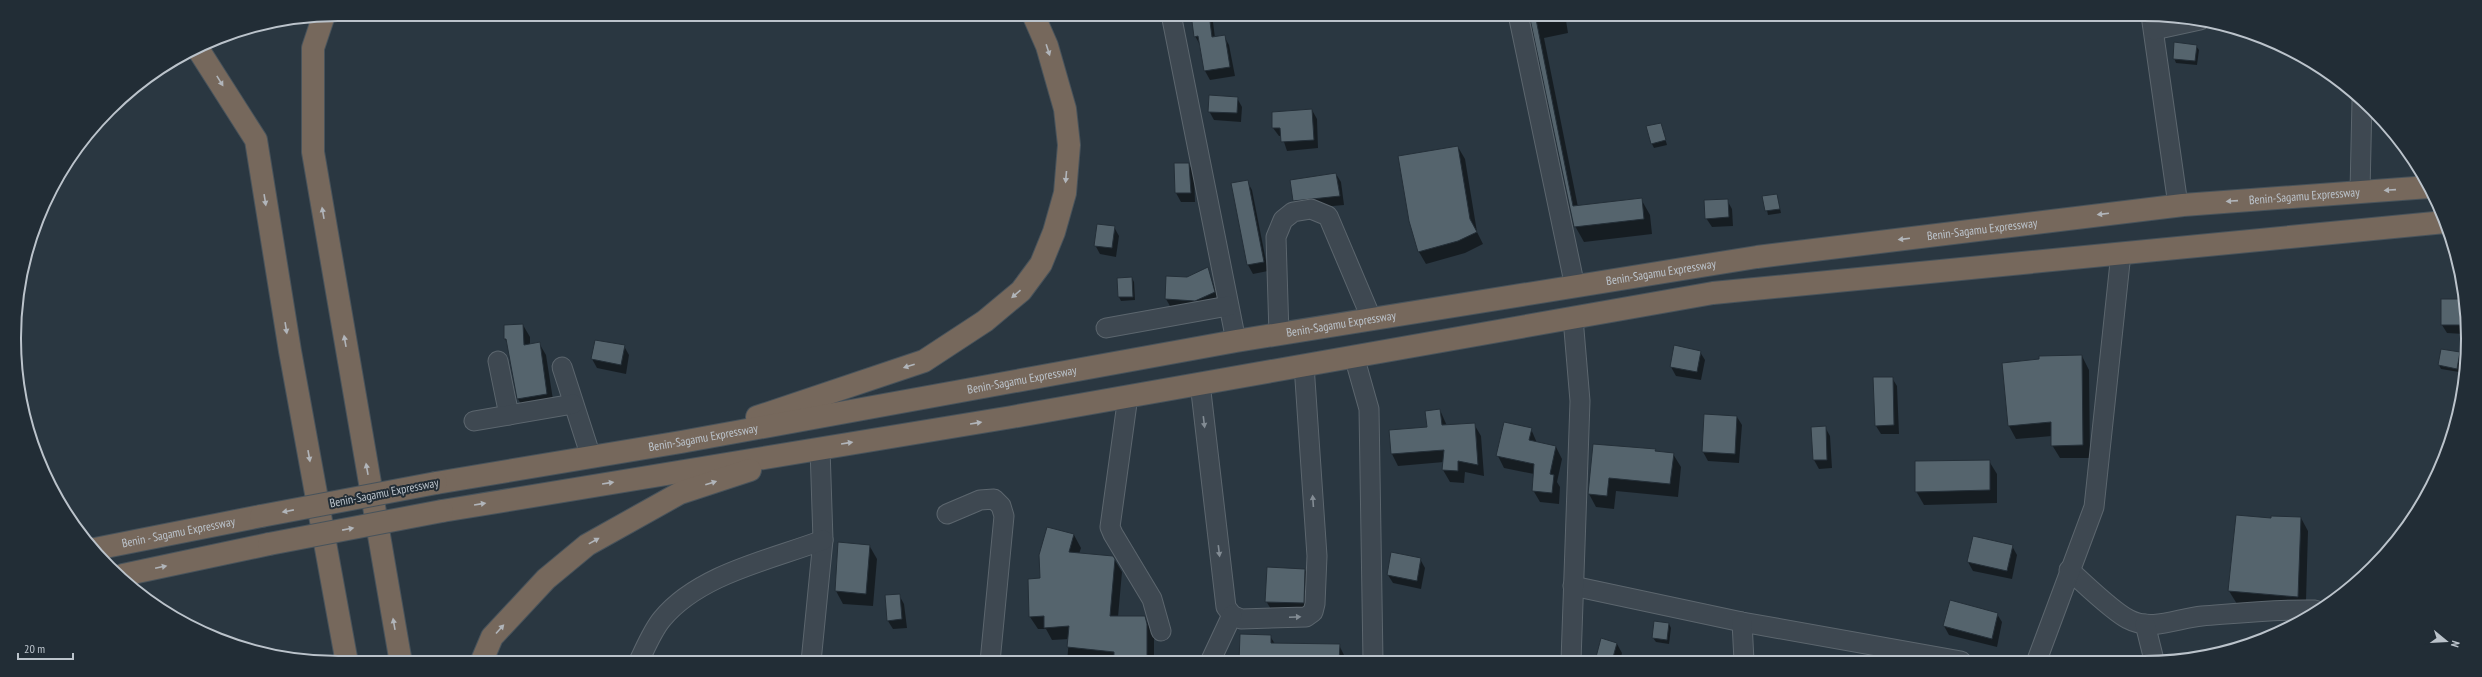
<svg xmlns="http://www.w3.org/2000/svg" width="2482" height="677" font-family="'PT Sans Narrow',sans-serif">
	<rect width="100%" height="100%" fill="#2a3741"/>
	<g fill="#0007">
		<path d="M1192 14H1212L1215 38 1224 36 1229 45 1235 76 1210 80 1205 71 1200 45 1195 36Z"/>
		<path d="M1527 14H1565L1568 33 1544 38 1578 207 1641 199 1650 215 1652 234 1584 242 1575 226 1531 20Z"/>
		<path d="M2196 46 2199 50 2197 65 2176 63 2174 58Z"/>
		<path d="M1237 98 1242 107 1241 122 1214 120 1209 111Z"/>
		<path d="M1312 110 1317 119 1318 148 1287 151 1282 136H1279L1273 128Z"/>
		<path d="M1661 124 1667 145 1654 148 1652 144Z"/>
		<path d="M1458 147 1465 159 1477 232 1483 244 1465 253 1426 264 1419 252Z"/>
		<path d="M1175 164H1189L1194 173 1195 202H1181L1176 193Z"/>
		<path d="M1336 174 1341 182 1344 205 1299 209 1294 200Z"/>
		<path d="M1247 181 1252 190 1268 271 1253 274 1248 265Z"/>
		<path d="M1777 195 1781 213 1768 215 1764 197Z"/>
		<path d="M1727 200 1732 209 1733 226 1712 227 1706 218Z"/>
		<path d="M1114 227 1119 236 1116 257 1100 254 1095 245Z"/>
		<path d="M1208 269 1219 300 1200 308 1170 306 1166 299 1187 278Z"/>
		<path d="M1132 278 1134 282 1135 300 1121 301 1119 297Z"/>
		<path d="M2459 300 2464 309V334L2447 333 2442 325Z"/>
		<path d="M523 325 530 337V345L539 343 546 355 554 406 525 411 518 399 508 344 505 339Z"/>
		<path d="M595 341 624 346 629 355 626 374 597 368 592 359Z"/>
		<path d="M1700 352 1705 360 1701 380 1676 376 1671 367Z"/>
		<path d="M2460 353 2462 357 2459 372 2441 369 2439 365Z"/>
		<path d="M2082 356 2089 370 2090 458H2060L2052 445V436L2016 439 2009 426 2004 363Z"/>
		<path d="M1892 378 1897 386 1899 434H1881L1876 426Z"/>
		<path d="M1440 410 1447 426 1474 424 1481 436 1484 476 1465 472 1464 483 1450 482 1443 470 1444 462 1398 466 1392 454 1390 431 1428 428Z"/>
		<path d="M1705 415 1737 417 1742 425 1739 463 1708 461 1703 452Z"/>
		<path d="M1825 427 1830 436 1832 468 1819 469 1814 460 1812 428Z"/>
		<path d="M1531 429 1537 443 1556 447 1562 459 1557 482 1560 487 1559 504 1540 502 1533 490 1534 474 1504 468 1498 456Z"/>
		<path d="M1594 445 1673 454 1681 467 1678 497 1616 491 1614 509 1596 507 1589 494Z"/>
		<path d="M1989 461 1997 474V503L1924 505 1916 491Z"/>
		<path d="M2301 518 2308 531 2306 601 2237 604 2229 591 2272 519Z"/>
		<path d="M1048 528 1074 535 1081 548 1079 554 1113 557 1122 572 1118 617H1145L1154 637V662H1067L1069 639 1052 640 1046 629H1038L1030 617 1041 579Z"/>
		<path d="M839 543 869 545 877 559 873 606 843 604 836 591Z"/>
		<path d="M2012 546 2017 555 2012 579 1973 571 1968 562Z"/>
		<path d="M1420 559 1425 568 1421 589 1393 583 1388 575Z"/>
		<path d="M1305 570 1312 583 1311 616 1274 614 1266 601Z"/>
		<path d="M899 595 904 604 907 628 893 629 888 621Z"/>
		<path d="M1997 614 2002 622 1997 647 1949 635 1944 626Z"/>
		<path d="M1669 624 1671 628 1669 644 1656 642 1653 638Z"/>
		<path d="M1270 636 1275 644 1339 645 1347 661 1240 662Z"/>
		<path d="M1602 640 1617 644 1622 653 1620 661H1597Z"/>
	</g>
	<g fill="#55646d" stroke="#242f38">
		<path d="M1191 14H1209L1212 37 1225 35 1230 67 1204 71 1198 36 1194 37Z"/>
		<path d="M1529 14H1535L1573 206 1642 198 1644 219 1574 227Z"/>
		<path d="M2174 42 2197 45 2195 61 2173 59Z"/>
		<path d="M1209 95 1238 97 1237 113 1208 112Z"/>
		<path d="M1312 109 1314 140 1281 142 1280 128H1272V112Z"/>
		<path d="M1661 123 1666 140 1651 144 1646 126Z"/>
		<path d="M1458 146 1470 219 1477 232 1458 241 1418 252 1409 221 1398 156Z"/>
		<path d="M1174 163H1189L1191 193H1175Z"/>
		<path d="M1336 173 1340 196 1293 201 1290 180Z"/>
		<path d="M1248 180 1264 262 1247 265 1231 183Z"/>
		<path d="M1777 194 1780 209 1765 211 1762 196Z"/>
		<path d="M1728 199 1729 217 1705 219 1704 200Z"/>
		<path d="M1097 224 1115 226 1112 248 1094 246Z"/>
		<path d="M1208 267 1215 292 1195 301 1165 299 1166 276 1187 277Z"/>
		<path d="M1132 277 1133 297H1118L1117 278Z"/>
		<rect x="2441" y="299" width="19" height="26"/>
		<path d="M523 324 524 345 540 342 547 394 517 399 506 339H504V325Z"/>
		<path d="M595 340 625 345 621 365 591 359Z"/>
		<path d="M1674 345 1701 351 1697 372 1670 367Z"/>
		<path d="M2441 349 2460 352 2457 369 2438 365Z"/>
		<path d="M2082 355 2083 445 2051 446V422L2008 426 2002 363 2039 359V356Z"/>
		<path d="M1873 377H1893L1894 425 1875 426Z"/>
		<path d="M1440 409 1442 425 1475 423 1478 465 1458 461V471L1442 470 1444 450 1391 454 1389 430 1427 427 1425 411Z"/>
		<path d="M1704 414 1737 416 1735 454 1702 452Z"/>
		<path d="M1504 422 1532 428 1529 440 1556 446 1550 474 1554 475 1552 493 1532 491 1534 464 1496 456Z"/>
		<path d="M1826 426 1827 460H1813L1811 427Z"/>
		<path d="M1593 444 1656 449 1655 451 1674 453 1670 484 1609 478 1607 496 1588 494Z"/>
		<path d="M1990 460V490L1915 492V461Z"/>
		<path d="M2236 515 2271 518V516L2301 517 2298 597 2228 591Z"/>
		<path d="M1047 527 1074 534 1069 552 1113 556 1115 559 1110 616H1145L1147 624V662H1114V652L1067 647 1069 626 1044 628V616L1029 617 1028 579 1040 578 1039 555Z"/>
		<path d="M1973 536 2013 545 2007 571 1967 562Z"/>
		<path d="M838 542 870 545 866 594 835 591Z"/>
		<path d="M1391 552 1421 558 1417 581 1387 575Z"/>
		<path d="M1267 567 1305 569 1304 603 1265 602Z"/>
		<path d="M900 594 902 619 887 621 885 595Z"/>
		<path d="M1950 600 1998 613 1992 639 1943 626Z"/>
		<path d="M1654 621 1669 623 1667 640 1652 638Z"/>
		<path d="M1240 634 1271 635V643L1340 644 1339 662H1239Z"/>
		<path d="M1601 638 1617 643 1612 661H1595Z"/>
	</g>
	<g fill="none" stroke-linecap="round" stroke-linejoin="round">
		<defs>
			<g id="minor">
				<path d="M1171 14 1236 341"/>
				<path d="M1518 14 1575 287"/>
				<path d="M2151 15 2178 205"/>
				<path d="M2154 30 2200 20"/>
				<path d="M2360 192 2362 100"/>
				<path d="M1106 328 1228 306"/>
				<path d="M1279 334 1276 237 1283 220 1293 212 1311 209 1328 216 1372 320"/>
				<path d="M1354 356 1369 409 1373 661"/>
				<path d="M498 361 509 415"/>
				<path d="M562 367 591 457"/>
				<path d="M1200 383 1226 607 1232 615 1241 619 1306 617 1313 612 1315 604 1317 556 1304 365"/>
				<path d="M1128 396 1110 527 1113 534 1152 599 1161 631"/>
				<path d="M474 421 573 404"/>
				<path d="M947 514 980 500 994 499 1001 506 1004 516 990 662"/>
				<path d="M2069 570C2084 583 2112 611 2128 619 2152 632 2178 618 2202 616 2240 613 2277 609 2315 610"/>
				<path d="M1573 586 1742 622 1961 661"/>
				<path d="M1742 622 1744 661"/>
				<path d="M2145 624 2154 660"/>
				<path d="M2037 660 2094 507 2121 253"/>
				<path d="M1571 661 1580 401 1573 318"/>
				<path d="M811 662 823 540 820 448"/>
				<path d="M1210 662 1232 615"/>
				<path d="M638 663C645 649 652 631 662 619 699 574 770 560 823 540"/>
			</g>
			<g id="highway">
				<path d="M324 15 313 48V152L401 663"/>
				<path d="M198 49 256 140 290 351 347 663"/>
				<path d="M757 417 924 361 985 321 1021 291 1041 264 1054 232 1065 193 1069 145 1065 109 1047 46 1033 14"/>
				<path id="s1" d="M436 483 681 442 1236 341 1757 257 2183 205 2429 187"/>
				<path d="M442 511 1012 417 1713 293 2445 222"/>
				<path id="s2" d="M95 549 261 516"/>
				<path d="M123 575 269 544"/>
				<path d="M481 663 492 637 546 579 587 545 680 493 750 470"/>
			</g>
		</defs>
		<use href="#minor" stroke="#5c666e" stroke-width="21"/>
		<use href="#highway" stroke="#48535b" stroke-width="24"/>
		<use href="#minor" stroke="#3e4851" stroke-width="19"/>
		<use href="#highway" stroke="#76685c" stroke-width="22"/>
		<defs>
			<g id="highway-bridge">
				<path d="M261 516 436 483"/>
				<path d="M269 544 442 511"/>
			</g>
		</defs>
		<use href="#highway-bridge" stroke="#48535b" stroke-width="24" stroke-linecap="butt"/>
		<use href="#highway-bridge" stroke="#76685c" stroke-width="22"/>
	</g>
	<defs><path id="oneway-solid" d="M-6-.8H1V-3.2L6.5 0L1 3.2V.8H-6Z"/></defs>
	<g fill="#b1b5ba">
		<use href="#oneway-solid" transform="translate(1048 50) rotate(72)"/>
		<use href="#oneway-solid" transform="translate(220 81) rotate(58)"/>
		<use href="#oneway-solid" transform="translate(1066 177) rotate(95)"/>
		<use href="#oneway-solid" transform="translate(2390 190) rotate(176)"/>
		<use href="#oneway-solid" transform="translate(265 200) rotate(81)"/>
		<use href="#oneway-solid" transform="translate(2232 201) rotate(176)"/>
		<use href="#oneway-solid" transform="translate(323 213) rotate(-100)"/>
		<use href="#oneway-solid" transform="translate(2103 214) rotate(173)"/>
		<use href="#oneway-solid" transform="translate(1904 239) rotate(173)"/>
		<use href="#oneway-solid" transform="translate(1016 294) rotate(139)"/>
		<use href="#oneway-solid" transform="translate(286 328) rotate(81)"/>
		<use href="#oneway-solid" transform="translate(345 341) rotate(-100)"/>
		<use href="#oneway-solid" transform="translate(909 366) rotate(162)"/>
		<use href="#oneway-solid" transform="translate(976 423) rotate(-9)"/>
		<use href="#oneway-solid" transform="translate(847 443) rotate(-9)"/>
		<use href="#oneway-solid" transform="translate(309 456) rotate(80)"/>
		<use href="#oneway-solid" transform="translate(367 469) rotate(-100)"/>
		<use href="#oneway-solid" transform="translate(608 483) rotate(-9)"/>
		<use href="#oneway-solid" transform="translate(711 483) rotate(-18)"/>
		<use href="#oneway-solid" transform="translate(480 504) rotate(-9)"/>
		<use href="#oneway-solid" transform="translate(288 511) rotate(169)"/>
		<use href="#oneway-solid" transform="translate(348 529) rotate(-11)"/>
		<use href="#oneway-solid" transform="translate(594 541) rotate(-29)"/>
		<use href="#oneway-solid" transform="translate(161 567) rotate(-12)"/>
		<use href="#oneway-solid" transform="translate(394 624) rotate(-100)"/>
		<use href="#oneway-solid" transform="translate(500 629) rotate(-48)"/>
	</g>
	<g fill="#838c94">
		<use href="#oneway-solid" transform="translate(1204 422) rotate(83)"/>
		<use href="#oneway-solid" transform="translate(1313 501) rotate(-94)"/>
		<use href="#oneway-solid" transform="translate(1219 551) rotate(83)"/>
		<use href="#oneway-solid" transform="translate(1295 617) rotate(-2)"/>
	</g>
	<g text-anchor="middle" stroke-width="4" stroke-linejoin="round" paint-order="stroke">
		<g font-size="12" fill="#bbc3cb" stroke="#222d36">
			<text dy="4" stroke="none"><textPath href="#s1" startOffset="1891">Benin-Sagamu Expressway</textPath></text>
			<text dy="4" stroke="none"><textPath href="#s1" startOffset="1567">Benin-Sagamu Expressway</textPath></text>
			<text dy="4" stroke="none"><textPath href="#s1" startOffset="1243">Benin-Sagamu Expressway</textPath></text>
			<text dy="4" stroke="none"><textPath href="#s1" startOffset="919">Benin-Sagamu Expressway</textPath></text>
			<text dy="4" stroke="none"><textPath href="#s1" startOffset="595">Benin-Sagamu Expressway</textPath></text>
			<text dy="4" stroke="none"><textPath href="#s1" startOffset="271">Benin-Sagamu Expressway</textPath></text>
			<text transform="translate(384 493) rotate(-11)" y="4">Benin-Sagamu Expressway</text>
			<text dy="4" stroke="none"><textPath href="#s2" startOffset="85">Benin - Sagamu Expressway</textPath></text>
		</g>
	</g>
	<path d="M0 0H2482V677H0ZM338 21H2144A317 317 0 0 1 2461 338V339A317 317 0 0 1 2144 656H338A317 317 0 0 1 21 339V338A317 317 0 0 1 338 21Z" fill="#222d36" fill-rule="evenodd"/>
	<path fill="none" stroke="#bbc3cb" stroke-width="2" d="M338 21H2144A317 317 0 0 1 2461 338V339A317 317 0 0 1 2144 656H338A317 317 0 0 1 21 339V338A317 317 0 0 1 338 21Z"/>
	<g transform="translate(2446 641) rotate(108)" stroke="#222d36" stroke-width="3" paint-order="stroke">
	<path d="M0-3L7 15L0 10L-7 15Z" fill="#bbc3cb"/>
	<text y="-6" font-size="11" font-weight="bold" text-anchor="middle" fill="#bbc3cb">N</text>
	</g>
	<path d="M18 653v6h55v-6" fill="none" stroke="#bbc3cb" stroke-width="2"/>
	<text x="24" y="653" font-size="12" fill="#bbc3cb" stroke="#222d36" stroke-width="3" paint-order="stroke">20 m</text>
</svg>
